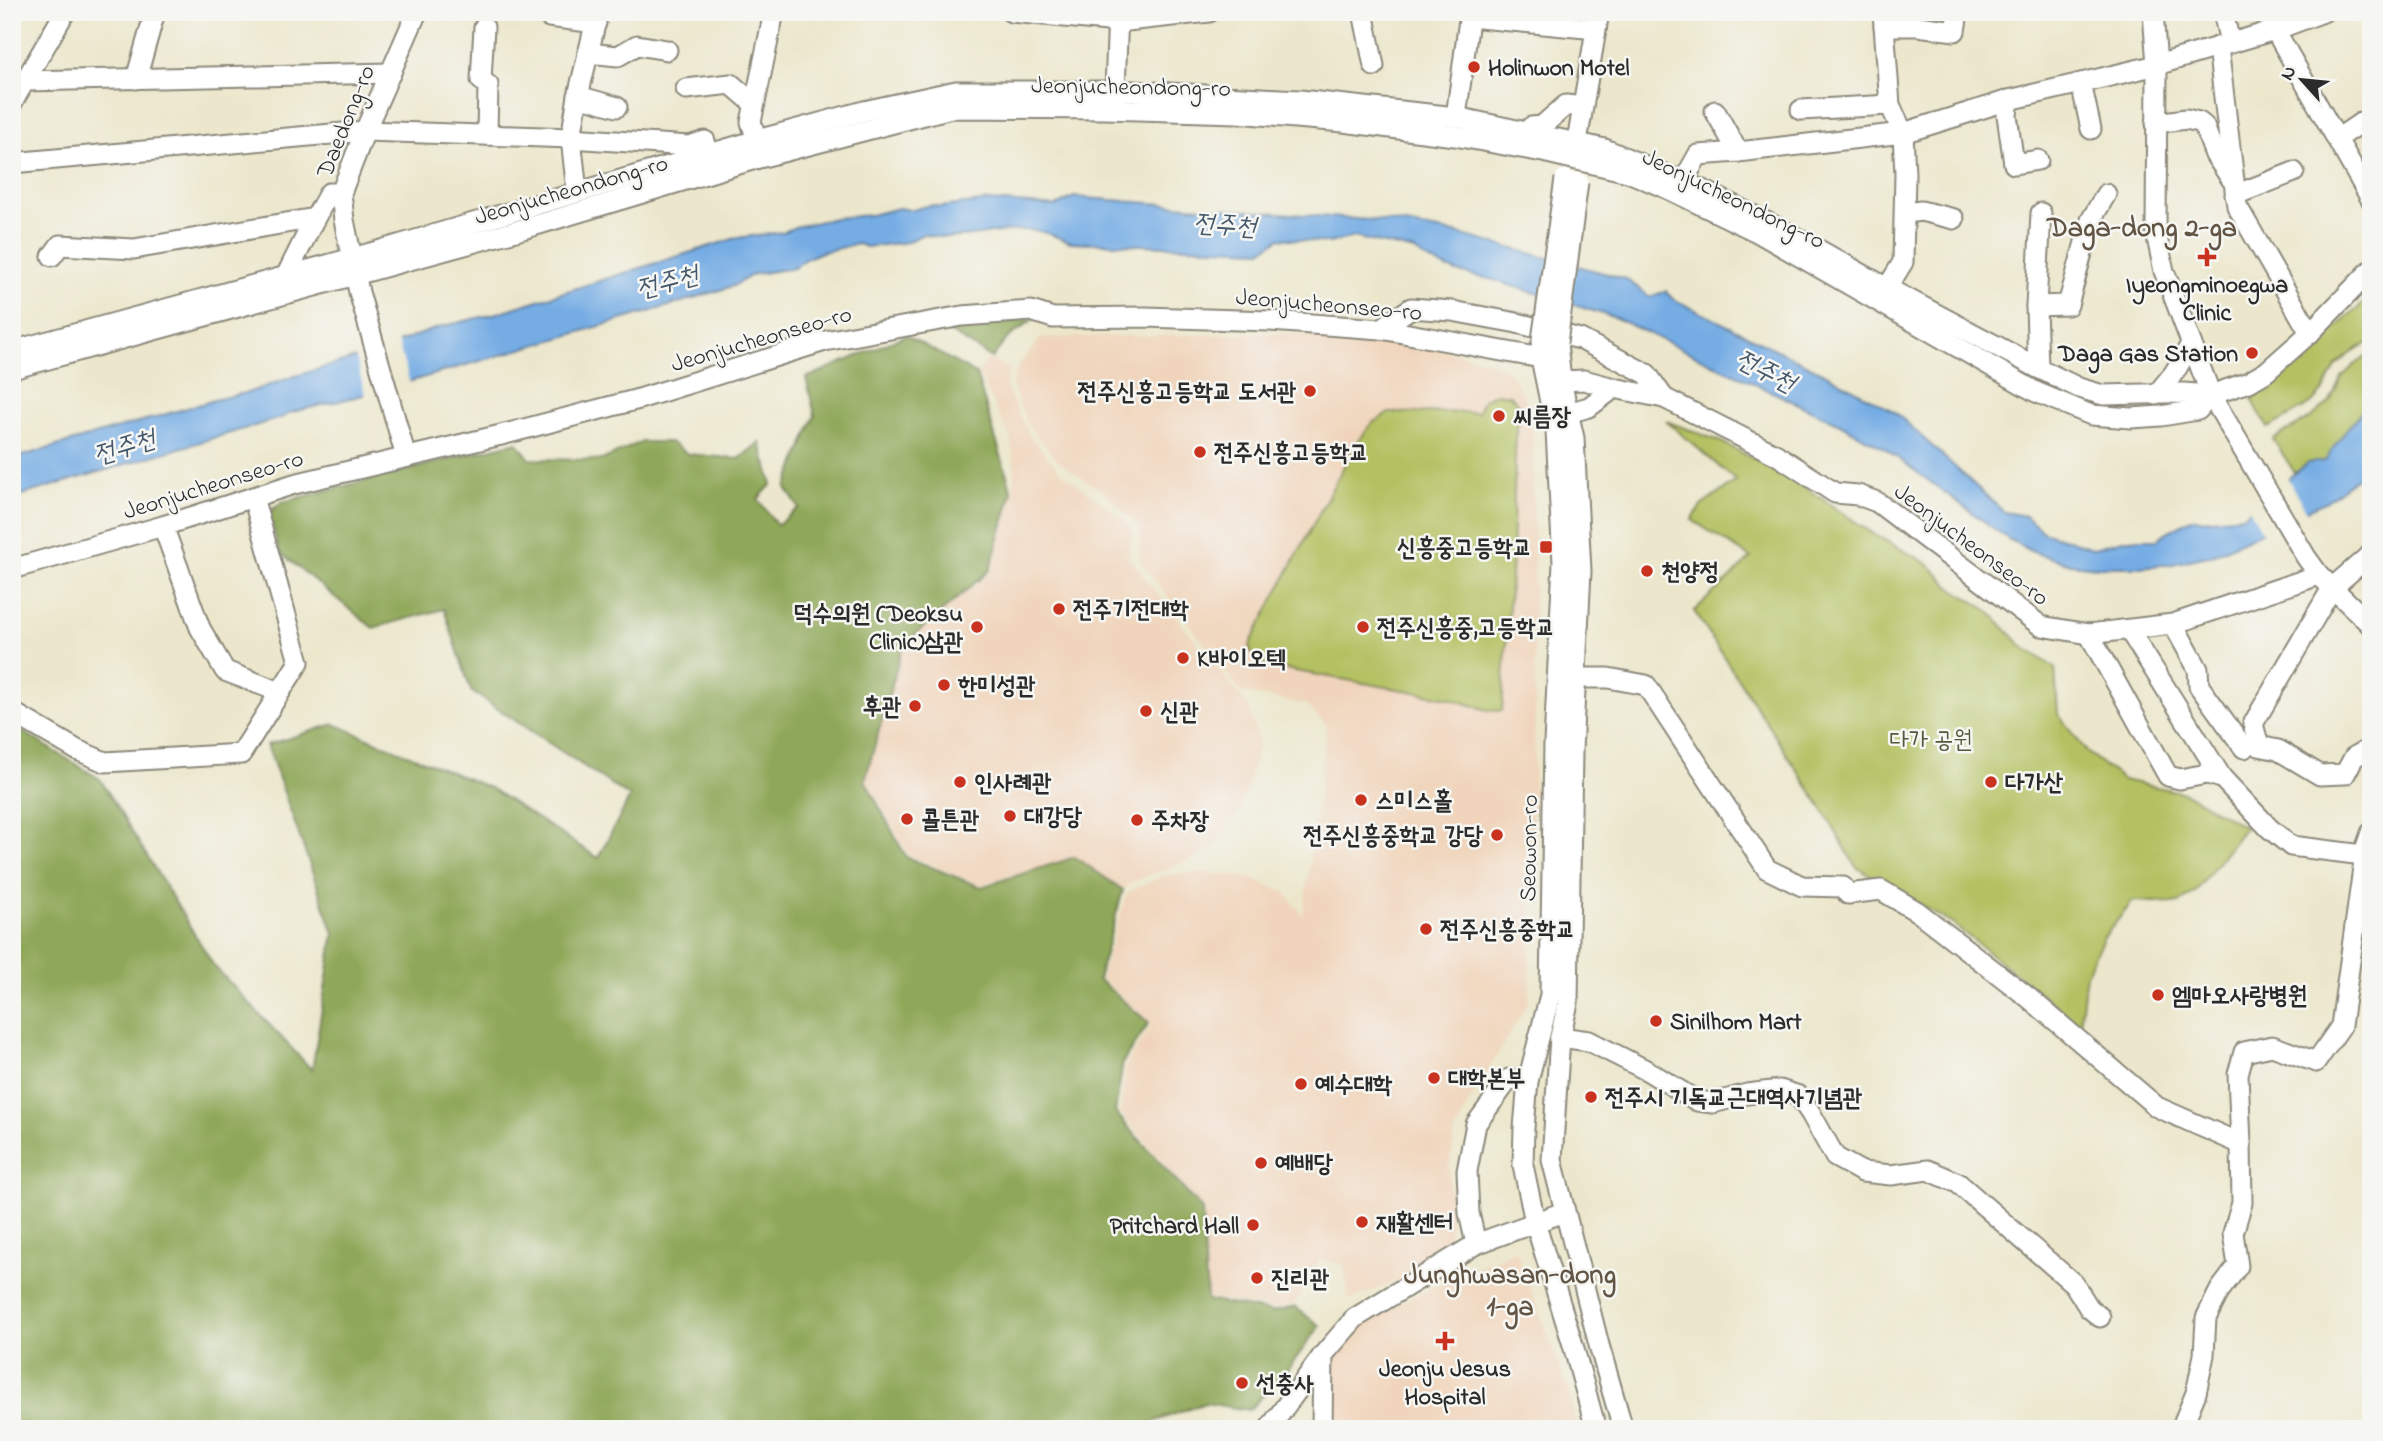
<svg xmlns="http://www.w3.org/2000/svg" width="2383" height="1441" font-family="'Indie Flower','Poor Story',sans-serif">
	<rect width="100%" height="100%" fill="#f6f6f2"/>
	<filter id="ink" filterUnits="userSpaceOnUse"><feTurbulence type="fractalNoise" baseFrequency=".0143" numOctaves="2"/><feDisplacementMap in="SourceGraphic" scale="14" xChannelSelector="R" yChannelSelector="G"/><feConvolveMatrix kernelMatrix="1 2 1 2 8 2 1 2 1" color-interpolation-filters="sRGB"/></filter>
	<filter id="wash" filterUnits="userSpaceOnUse"><feTurbulence type="fractalNoise" baseFrequency=".00686" numOctaves="4" result="noise"/><feDisplacementMap in="SourceGraphic" scale="28" xChannelSelector="R" yChannelSelector="G"/><feGaussianBlur stdDeviation="1.57" result="paint"/><feColorMatrix in="noise" values="0 0 0 0 0 0 0 0 0 0 0 0 0 0 0 0 0 1.4 0 .05"/><feComposite in="paint" operator="in"/></filter>
	<g filter="url(#wash)">
		<rect width="100%" height="100%" fill="#ece7cc"/>
		<g fill="#f0d5bc">
			<path d="M1280 333 1403 341 1492 362 1509 371 1525 398 1533 434 1535 717 1529 1001 1468 1104 1455 1133 1449 1167 1451 1212 1450 1230 1436 1266 1349 1300 1344 1264 1319 1260 1295 1304 1273 1309 1208 1298 1204 1210 1120 1112 1126 1065 1152 1024 1101 978 1127 893 1162 876 1202 872 1250 878 1285 892 1303 915 1327 725 1305 704 1242 693 1140 561 1139 528 1108 495 1059 462 1028 426 1012 385 1018 366 1041 338Z"/>
			<path d="M989 359 1010 370 1005 385 1030 436 1061 472 1125 520 1133 531 1129 558 1249 707 1259 744 1240 813 1207 853 1132 882 1124 889 1074 857 980 885 908 854 866 780 904 645 991 572 1013 493 1015 474 1011 439 978 373Z"/>
			<path d="M1516 1250 1572 1400 1576 1429H1328L1332 1356 1347 1327Z"/>
		</g>
		<g fill="#b4c162" stroke="#707646" stroke-width="2">
			<path d="M2371 297V342L2355 350 2336 366 2324 390 2311 404 2268 428 2252 399Z"/>
			<path d="M2371 354V400L2338 441 2325 462 2308 463 2295 473 2273 439 2310 418 2329 403 2342 377 2356 363Z"/>
			<path d="M1496 393 1510 395C1521 405 1522 414 1516 427L1512 558 1502 711 1487 710 1449 698 1267 666 1255 660 1250 649 1251 642 1354 447 1372 423 1389 413 1478 412 1483 400Z"/>
			<path d="M1666 421 1722 442 1805 487 1873 534 1927 563 1952 588 1989 611 2022 646 2055 668 2058 714 2088 753 2123 780 2185 793 2245 827 2196 891 2180 903 2133 901 2103 938 2086 974 2080 1025 1954 925 1856 867 1825 813 1694 611 1751 558 1692 520 1701 506 1736 481Z"/>
		</g>
		<g fill="#8fa758" stroke="#5d6942" stroke-width="2">
			<path d="M1033 319 1007 339 992 358 951 333 933 327Z"/>
			<path d="M906 335 976 374 1012 492 990 570 903 645 865 780 906 857 981 887 1075 857 1123 890 1098 979 1149 1023 1123 1062 1115 1112 1202 1210 1207 1300 1272 1312 1295 1307 1320 1326 1285 1373 1249 1410 1205 1403 1145 1425 1142 1429H12V725L100 779 214 966 312 1070 334 933 267 745 334 724 490 788 598 858 630 797 471 691 444 609 373 628 279 552 269 512 282 502 517 442 530 459 602 460 641 442H670L688 454 739 459 760 442 772 484 758 499 777 525 799 508 786 488 815 415 806 378Z"/>
		</g>
		<path fill="#75ace4" stroke="#506c88" stroke-width="2" d="M1074 197 1394 222 1455 233 1626 279 1650 297 1666 291 1673 299 1828 375 1895 412 2004 512 2025 516 2043 532 2093 548 2127 539H2158L2165 533 2193 518 2200 520 2242 516 2308 463 2325 461 2338 441 2371 400V466L2327 501 2212 555 2172 564 2140 567H2097L2071 564 2033 552 2008 539 1884 448 1838 423 1616 318 1490 279 1457 272 1428 260 1415 251 1354 237 1329 243 1280 238 1262 250 1070 242C1056 237 1044 230 1028 230 994 229 956 244 923 234L908 242 866 247 858 244 822 252 805 259 794 268 754 274 733 286 662 308 367 394 289 413 284 417 12 498V459L218 399 250 392 292 377 356 358 440 327 494 314 736 238 784 232 795 227 835 218 870 215 899 208 912 210 930 205 941 207 989 201 1056 206Z"/>
		<g fill="#ece7cc">
			<path d="M397 340 410 384 366 398 355 355Z"/>
			<path d="M2286 476 2308 514 2264 535 2248 506Z"/>
		</g>
	</g>
	<g filter="url(#ink)">
		<g fill="none" stroke-linecap="round" stroke-linejoin="round">
			<defs>
				<g id="minor">
					<path d="M1011 12 1118 22 1209 12"/>
					<path d="M1363 12 1374 66"/>
					<path d="M1883 12 1890 105 1903 133 1905 174 1903 262 1887 288"/>
					<path d="M2153 12 2157 65 2156 233 2164 271 2211 395 2306 557 2319 575 2371 625"/>
					<path d="M2223 12 2230 43"/>
					<path d="M549 17 596 23"/>
					<path d="M1469 17 1596 29"/>
					<path d="M1884 26H1918L1955 31 1958 12"/>
					<path d="M484 27 481 80 488 85 487 135"/>
					<path d="M2275 30 2371 199"/>
					<path d="M2218 47 2237 206 2310 333"/>
					<path d="M588 53 618 56 637 45 667 50"/>
					<path d="M136 79 155 12"/>
					<path d="M25 81 391 73"/>
					<path d="M2081 83 2091 129"/>
					<path d="M686 89 731 84 753 103"/>
					<path d="M1115 90 1118 12"/>
					<path d="M578 96 617 107"/>
					<path d="M2009 100 2007 115 2014 164 2038 160"/>
					<path d="M12 103 65 12"/>
					<path d="M1801 110 1890 105"/>
					<path d="M1715 111 1738 152"/>
					<path d="M1456 117 1470 12"/>
					<path d="M2156 123 2186 119 2199 122 2204 126 2215 155 2232 180"/>
					<path d="M1530 134 1531 127 1542 126 1566 105 1582 107"/>
					<path d="M2337 139 2371 116"/>
					<path d="M757 140 751 122 774 12"/>
					<path d="M1571 151 1577 142 1599 12"/>
					<path d="M12 163 365 131 571 138 689 146 705 141"/>
					<path d="M1684 180 1698 155 1738 152 1903 133 2009 100 2157 65 2275 30 2323 12"/>
					<path d="M577 192 571 138 578 96 598 12"/>
					<path d="M2235 195 2294 172"/>
					<path d="M1905 213 1921 211 1954 219"/>
					<path d="M52 256 60 245 134 249 315 218"/>
					<path d="M287 274 315 218 329 193H341"/>
					<path d="M2036 306 2068 305 2091 220 2106 194"/>
					<path d="M1381 329 1411 308 1452 311 1517 323 1580 339 1647 374 1664 398"/>
					<path d="M1557 343 1561 381 1574 438 1581 571 1572 751 1568 1003 1560 1037 1552 1160 1599 1345 1623 1429"/>
					<path d="M1541 346V358L1556 431 1563 563 1554 743 1550 995 1528 1081 1524 1128 1523 1165 1535 1222 1573 1345 1596 1429"/>
					<path d="M12 351 378 251 757 140 864 111 956 91H1134L1300 100 1456 117 1605 149 1703 190 1794 236 1887 288 2038 368 2079 388 2103 395 2183 393 2211 395 2249 382 2266 372 2310 333 2371 270"/>
					<path d="M2038 368 2036 306 2041 213"/>
					<path d="M12 369 523 229 759 158 951 108 1104 109 1237 113 1343 122 1455 136 1543 152 1628 172 1668 189 1759 233 2036 392 2091 415 2131 418 2161 416 2198 410 2211 395"/>
					<path d="M1561 381 1584 380 1614 388 1664 398 1777 455 1835 493 1858 495 1877 502 2041 626 2089 634 2173 624 2319 575"/>
					<path d="M2156 395 2174 373 2191 344"/>
					<path d="M1568 413 1589 407 1614 388"/>
					<path d="M406 457 359 292 344 220 341 193 365 131 417 12"/>
					<path d="M163 526 200 628 225 671 280 692"/>
					<path d="M2371 554 2332 588 2253 724 2259 746 2278 750 2320 775 2345 774 2354 757 2371 748"/>
					<path d="M12 569 163 526 294 484 501 435 639 399 825 341 962 316 1031 311 1053 318 1145 317 1270 321 1381 329 1541 358"/>
					<path d="M2173 624 2198 669 2199 686 2244 748"/>
					<path d="M2129 630 2222 778"/>
					<path d="M2089 634 2168 776 2180 779 2207 774 2222 778 2269 828 2291 846 2371 856"/>
					<path d="M1561 678H1608L1646 685 1767 869 1802 886 1843 887 1848 894 1881 890 1918 912 2029 998 2157 1107 2241 1144"/>
					<path d="M12 712 77 750 105 762 241 754 299 662 253 497"/>
					<path d="M1560 1037 1589 1041 1648 1071 1697 1101 1713 1103 1747 1094 1780 1090 1799 1096 1811 1114 1835 1157 1862 1172 1891 1175 1928 1170 1958 1183 2074 1284 2089 1308 2100 1317"/>
					<path d="M1476 1244 1469 1213 1467 1171 1476 1124 1509 1079 1528 1081"/>
					<path d="M1269 1429 1323 1355 1355 1318 1476 1244 1564 1212"/>
					<path d="M1322 1429 1323 1355"/>
					<path d="M2181 1429 2196 1393 2204 1355 2206 1318 2220 1290 2238 1266 2233 1233 2242 1203 2241 1144 2238 1074 2244 1052 2272 1046 2316 1062 2341 1026 2366 847 2371 833"/>
				</g>
			</defs>
			<use href="#minor" stroke="#8c897c" stroke-width="23"/>
			<use href="#minor" stroke="#fff" stroke-width="19"/>
			<defs>
				<g id="minor-bridge">
					<path d="M1542 340 1565 179"/>
					<path d="M1557 343 1578 182"/>
				</g>
			</defs>
			<use href="#minor-bridge" stroke="#8c897c" stroke-width="23" stroke-linecap="butt"/>
			<use href="#minor-bridge" stroke="#fff" stroke-width="19"/>
		</g>
	</g>
	<g fill="#c8321e" stroke="#f6f6f2" stroke-width="2.5">
		<circle cx="1474" cy="67" r="7"/>
		<path d="M2203.5 246.5h7v7h7v7h-7v7h-7v-7h-7v-7h7z"/>
		<circle cx="2252" cy="353" r="7"/>
		<circle cx="1310" cy="391" r="7"/>
		<circle cx="1499" cy="416" r="7"/>
		<circle cx="1200" cy="452" r="7"/>
		<rect x="1539" y="540" width="14" height="14" rx="3.5"/>
		<circle cx="1647" cy="571" r="7"/>
		<circle cx="1059" cy="609" r="7"/>
		<circle cx="977" cy="627" r="7"/>
		<circle cx="1363" cy="627" r="7"/>
		<circle cx="1183" cy="658" r="7"/>
		<circle cx="944" cy="685" r="7"/>
		<circle cx="915" cy="706" r="7"/>
		<circle cx="1146" cy="711" r="7"/>
		<circle cx="960" cy="782" r="7"/>
		<circle cx="1991" cy="782" r="7"/>
		<circle cx="1361" cy="800" r="7"/>
		<circle cx="1010" cy="816" r="7"/>
		<circle cx="907" cy="819" r="7"/>
		<circle cx="1137" cy="820" r="7"/>
		<circle cx="1497" cy="835" r="7"/>
		<circle cx="1426" cy="929" r="7"/>
		<circle cx="2158" cy="995" r="7"/>
		<circle cx="1656" cy="1021" r="7"/>
		<circle cx="1434" cy="1078" r="7"/>
		<circle cx="1301" cy="1084" r="7"/>
		<circle cx="1591" cy="1097" r="7"/>
		<circle cx="1261" cy="1163" r="7"/>
		<circle cx="1362" cy="1222" r="7"/>
		<circle cx="1253" cy="1225" r="7"/>
		<circle cx="1257" cy="1278" r="7"/>
		<path d="M1441.5 1330.5h7v7h7v7h-7v7h-7v-7h-7v-7h7z"/>
		<circle cx="1242" cy="1383" r="7"/>
	</g>
	<g text-anchor="middle" stroke-width="5" stroke-linejoin="round" paint-order="stroke">
		<g font-size="24" font-weight="bold" fill="#2b2b2b" stroke="#f6f6f2" text-anchor="start">
			<text x="1488" y="75">Holinwon Motel</text>
			<text x="2207" y="292" text-anchor="middle">Iyeongminoegwa<tspan x="2207" dy="28">Clinic</tspan></text>
			<text x="2238" y="361" text-anchor="end">Daga Gas Station</text>
			<text x="1296" y="399" text-anchor="end">전주신흥고등학교 도서관</text>
			<text x="1513" y="424">씨름장</text>
			<text x="1214" y="460">전주신흥고등학교</text>
			<text x="1532" y="555" text-anchor="end">신흥중고등학교</text>
			<text x="1661" y="579">천양정</text>
			<text x="1073" y="617">전주기전대학</text>
			<text x="963" y="621" text-anchor="end">덕수의원 (Deoksu<tspan x="963" dy="28">Clinic)삼관</tspan></text>
			<text x="1377" y="635">전주신흥중,고등학교</text>
			<text x="1197" y="666">K바이오텍</text>
			<text x="958" y="693">한미성관</text>
			<text x="901" y="714" text-anchor="end">후관</text>
			<text x="1160" y="719">신관</text>
			<text x="974" y="790">인사례관</text>
			<text x="2005" y="790">다가산</text>
			<text x="1375" y="808">스미스홀</text>
			<text x="1024" y="824">대강당</text>
			<text x="921" y="827">콜튼관</text>
			<text x="1151" y="828">주차장</text>
			<text x="1483" y="843" text-anchor="end">전주신흥중학교 강당</text>
			<text x="1440" y="937">전주신흥중학교</text>
			<text x="2172" y="1003">엠마오사랑병원</text>
			<text x="1670" y="1029">Sinilhom Mart</text>
			<text x="1448" y="1086">대학본부</text>
			<text x="1315" y="1092">예수대학</text>
			<text x="1605" y="1105">전주시 기독교근대역사기념관</text>
			<text x="1275" y="1171">예배당</text>
			<text x="1376" y="1230">재활센터</text>
			<text x="1239" y="1233" text-anchor="end">Pritchard Hall</text>
			<text x="1271" y="1286">진리관</text>
			<text x="1445" y="1376" text-anchor="middle">Jeonju Jesus<tspan x="1445" dy="28">Hospital</tspan></text>
			<text x="1256" y="1391">선충사</text>
		</g>
		<g font-size="24" fill="#2b2b2b" stroke="#f6f6f2">
			<text transform="translate(1131 86) rotate(1)" y="8">Jeonjucheondong-ro</text>
			<text transform="translate(345 121) rotate(-68)" y="8">Daedong-ro</text>
			<text transform="translate(571 189) rotate(-16)" y="8">Jeonjucheondong-ro</text>
			<text transform="translate(1734 198) rotate(26)" y="8">Jeonjucheondong-ro</text>
			<text transform="translate(1329 304) rotate(5)" y="8">Jeonjucheonseo-ro</text>
			<text transform="translate(761 338) rotate(-16)" y="8">Jeonjucheonseo-ro</text>
			<text transform="translate(213 484) rotate(-17)" y="8">Jeonjucheonseo-ro</text>
			<text transform="translate(1972 544) rotate(37)" y="8">Jeonjucheonseo-ro</text>
			<text transform="translate(1528 848) rotate(-89)" y="8">Seowon-ro</text>
		</g>
		<g font-size="24" fill="#54583c" stroke="#f6f6f2">
			<text x="1931" y="747">다가 공원</text>
		</g>
		<g font-size="26" font-style="italic" fill="#45586c" stroke="#f6f6f2">
			<text transform="translate(1225 224) rotate(4)" y="9">전주천</text>
			<text transform="translate(667 281) rotate(-15)" y="9">전주천</text>
			<text transform="translate(1766 370) rotate(27)" y="9">전주천</text>
			<text transform="translate(124 446) rotate(-17)" y="9">전주천</text>
		</g>
		<g font-size="28" font-weight="bold" fill="#625545" stroke="#f6f6f2">
			<text x="2142" y="236">Daga-dong 2-ga</text>
			<text x="1510" y="1283">Junghwasan-dong<tspan x="1510" dy="32">1-ga</tspan></text>
		</g>
	</g>
	<rect width="2383" height="1441" fill="none" stroke="#f6f6f2" stroke-width="42"/>
	<g transform="translate(2302 80) rotate(297)" stroke="#f6f6f2" stroke-width="5" paint-order="stroke">
	<path d="M0-5L12 26L0 18L-12 26Z" fill="#2b2b2b"/>
	<text y="-10" font-size="19" font-weight="bold" text-anchor="middle" fill="#2b2b2b">N</text>
	</g>
</svg>
